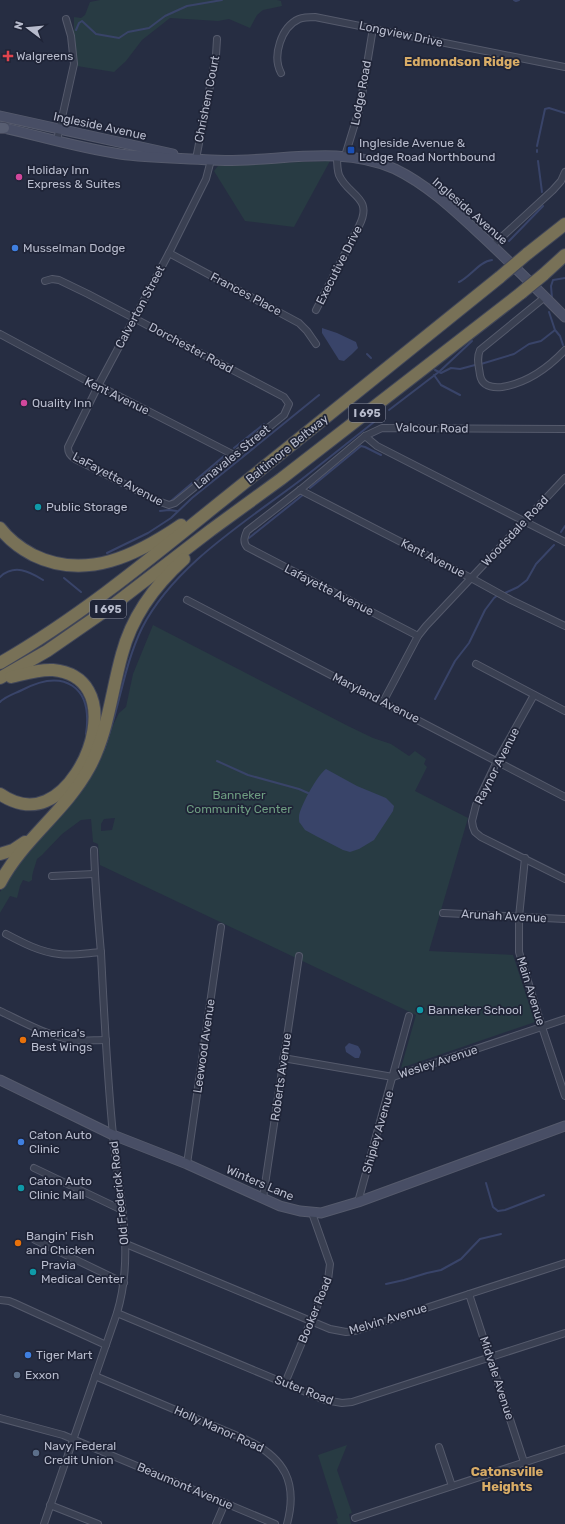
<svg xmlns="http://www.w3.org/2000/svg" width="565" height="1524" font-family="Rubik,sans-serif">
	<rect width="100%" height="100%" fill="#262d42"/>
	<g fill="#283b43" fill-rule="evenodd">
		<path d="M100 0H277L281 1 282 6 263 10 257 15 250 28 229 19 218 21 170 18 142 40 126 61 114 72 77 66 72 30H74V17L81 18 85 15 90 2Z"/>
		<path d="M330 161 294 227 245 221 214 171 218 166 223 165Z"/>
		<path d="M153 625 348 726 373 738 391 744 409 756 415 751 426 759 424 764 427 767 415 791 468 818 429 951 513 955 535 1022 401 1068 416 1015 100 865 98 844 93 842 91 819 81 820 62 834 42 855 37 859C35 867 32 872 32 880L29 882 23 880 20 886 17 898 10 896 0 913V892L19 862 59 819 82 789 119 713 126 707 133 674ZM115 818 112 830 101 831V824L104 819Z"/>
		<path d="M347 1445 337 1470 352 1513 349 1514 351 1524H338L336 1519 338 1518 318 1455Z"/>
	</g>
	<g fill="#394469">
		<path d="M322 328 337 333 356 342 358 348 352 354 344 361 339 360 322 333Z"/>
		<path d="M326 769 357 786 386 798 394 806 393 811 374 840 359 849 350 852 343 850 316 836 305 830 300 823C299 823 299 818 299 817 299 808 318 774 326 769Z"/>
		<path d="M349 1043 358 1046 360 1049 361 1052 359 1058H355L346 1052 345 1047Z"/>
	</g>
	<g fill="none" stroke-linecap="round" stroke-linejoin="round">
		<g stroke="#394469" stroke-width="2">
			<path d="M514 0 516 1 519 0"/>
			<path d="M76 30 79 23 82 21 96 34 119 38 128 32 149 28 165 16 187 6 222 0"/>
			<path d="M537 146 545 109 549 108 565 113"/>
			<path d="M537 150V152"/>
			<path d="M538 161 542 192"/>
			<path d="M509 241 543 206"/>
			<path d="M459 282C470 277 480 261 492 260"/>
			<path d="M552 298 551 286 553 280 565 278"/>
			<path d="M549 312 555 330 560 336 563 345"/>
			<path d="M367 354 371 358"/>
			<path d="M481 364 514 354 529 344 541 341 555 330"/>
			<path d="M435 370 441 373 451 368 460 369 475 365"/>
			<path d="M434 375 441 385 460 395"/>
			<path d="M389 410 440 371 472 341"/>
			<path d="M234 448 264 424"/>
			<path d="M310 488 361 446 365 447 381 455"/>
			<path d="M171 501 224 456"/>
			<path d="M160 511 169 510 177 511"/>
			<path d="M561 532 565 526"/>
			<path d="M249 538 304 494"/>
			<path d="M107 553 148 533 171 518 192 498 319 395"/>
			<path d="M0 577C14 564 29 571 43 580"/>
			<path d="M64 578 81 592"/>
			<path d="M505 593 518 587 527 580 536 564 554 545"/>
			<path d="M435 699 455 661 469 643 485 610 494 598 498 595"/>
			<path d="M0 702C6 696 14 694 22 690 64 668 93 686 86 734"/>
			<path d="M103 752C119 712 123 667 142 628 174 565 247 521 302 479 329 458 356 436 383 415"/>
			<path d="M217 761 248 775 299 789 308 793"/>
			<path d="M486 1183 493 1207 498 1211"/>
			<path d="M498 1211 505 1210 544 1195"/>
			<path d="M386 1284 404 1280 427 1273 441 1270 461 1259 480 1239 501 1234"/>
		</g>
		<defs>
			<g id="street">
				<path d="M281 73C272 56 281 27 299 19 304 17 310 17 315 17L565 67"/>
				<path d="M57 140 74 64 71 36 66 19"/>
				<path d="M345 156 360 107 373 28"/>
				<path d="M196 159 216 55 217 39"/>
				<path d="M492 246 553 190 561 181 565 172"/>
				<path d="M169 253 299 323 307 331 316 344"/>
				<path d="M45 281 52 279 59 280 88 294 284 397 289 404 284 415 175 503 169 505 158 501 75 459C70 455 68 453 68 447L98 386 169 253 206 179 211 160"/>
				<path d="M545 297 480 350C476 359 479 366 480 375 482 386 491 388 502 387 527 383 548 368 565 350"/>
				<path d="M316 310 359 226C374 197 348 196 339 175 337 169 337 162 337 156"/>
				<path d="M0 334 91 383 105 389 234 455"/>
				<path d="M365 436 377 446 565 542"/>
				<path d="M300 490 471 578 511 600 565 626"/>
				<path d="M187 600 565 797"/>
				<path d="M418 636 247 547C243 542 244 538 247 531L300 490 365 436 382 428 565 429"/>
				<path d="M476 664 565 711"/>
				<path d="M534 695 497 761 476 805 472 821 473 827 475 832 481 837 565 879"/>
				<path d="M383 702 418 636 426 626 565 478"/>
				<path d="M525 858 519 917V952L542 1027 565 1096"/>
				<path d="M52 876 94 874"/>
				<path d="M443 913 565 919"/>
				<path d="M6 934C23 943 40 952 59 954 73 956 87 953 101 952"/>
				<path d="M0 1011C23 1022 46 1035 72 1040 83 1041 94 1040 106 1040"/>
				<path d="M283 1058 393 1077 565 1019"/>
				<path d="M187 1164 221 927"/>
				<path d="M34 1168 122 1210"/>
				<path d="M263 1198 299 956"/>
				<path d="M358 1202 409 1016"/>
				<path d="M35 1240 124 1283"/>
				<path d="M126 1244 330 1329 346 1332 355 1331 565 1263"/>
				<path d="M469 1294 524 1462"/>
				<path d="M0 1300 9 1301 14 1303 106 1345"/>
				<path d="M117 1313 325 1400 342 1403 352 1402 565 1333"/>
				<path d="M95 1376 247 1440C285 1458 298 1483 287 1524"/>
				<path d="M285 1383 328 1280 330 1264 312 1213"/>
				<path d="M0 1418 63 1435 275 1524"/>
				<path d="M439 1447 452 1486"/>
				<path d="M50 1505 98 1524"/>
				<path d="M355 1518 565 1449"/>
				<path d="M44 1524 117 1313C135 1253 119 1195 113 1135 107 1074 104 1014 101 953 98 919 95 884 94 850"/>
				<path d="M216 1524 225 1503"/>
			</g>
			<g id="secondary">
				<path d="M0 116 173 154"/>
				<path d="M0 127C40 136 79 148 120 154 150 158 180 158 211 160 271 164 337 143 395 169 428 185 455 211 482 236 510 262 538 290 565 317"/>
				<path d="M0 1080 113 1135 187 1164 280 1206 300 1211 321 1213 358 1202 565 1126"/>
			</g>
			<path id="primary" d="M0 128H4"/>
			<g id="highway">
				<path d="M527 254 565 224"/>
				<path d="M543 275 565 255"/>
				<path d="M0 528C9 540 20 548 33 555 86 581 137 555 181 525"/>
				<path d="M0 663C80 617 151 558 223 500 315 426 408 351 500 277"/>
				<path d="M0 678 47 651 112 606 211 530 281 479 521 293"/>
				<path d="M0 794C13 803 30 808 46 801 92 781 124 677 53 670 39 669 24 674 11 677"/>
				<path d="M0 854 13 850 25 842"/>
				<path d="M0 883C23 839 65 812 89 768 108 733 111 693 122 654 132 616 155 585 184 559"/>
			</g>
		</defs>
		<use href="#street" stroke="#555a6c" stroke-width="8"/>
		<use href="#secondary" stroke="#555a6c" stroke-width="11"/>
		<use href="#primary" stroke="#44485b" stroke-width="12"/>
		<use href="#highway" stroke="#424759" stroke-width="14"/>
		<use href="#street" stroke="#3a4052" stroke-width="6"/>
		<use href="#secondary" stroke="#484e65" stroke-width="9"/>
		<use href="#primary" stroke="#585e72" stroke-width="10"/>
		<use href="#highway" stroke="#787157" stroke-width="12"/>
		<defs>
			<g id="highway-bridge">
				<path d="M500 277 527 254"/>
				<path d="M521 293 543 275"/>
			</g>
		</defs>
		<use href="#highway-bridge" stroke="#424759" stroke-width="14" stroke-linecap="butt"/>
		<use href="#highway-bridge" stroke="#787157" stroke-width="12"/>
	</g>
	<path fill="#e0444e" stroke="#1f2437" stroke-width="1.5" d="M6 50h4v4h4v4h-4v4h-4v-4h-4v-4h4z"/>
	<rect fill="#1a4fb4" stroke="#1f2437" stroke-width="1.5" x="347" y="146" width="8" height="8" rx="2"/>
	<g fill="#d1479c" stroke="#1f2437" stroke-width="1.5">
		<circle cx="19" cy="177" r="4"/>
		<circle cx="24" cy="403" r="4"/>
	</g>
	<g fill="#3f7fe0" stroke="#1f2437" stroke-width="1.5">
		<circle cx="15" cy="248" r="4"/>
		<circle cx="21" cy="1142" r="4"/>
		<circle cx="28" cy="1355" r="4"/>
	</g>
	<g fill="#0f9aa8" stroke="#1f2437" stroke-width="1.5">
		<circle cx="38" cy="507" r="4"/>
		<circle cx="420" cy="1010" r="4"/>
		<circle cx="21" cy="1188" r="4"/>
		<circle cx="33" cy="1272" r="4"/>
	</g>
	<g fill="#e8710a" stroke="#1f2437" stroke-width="1.5">
		<circle cx="23" cy="1040" r="4"/>
		<circle cx="18" cy="1243" r="4"/>
	</g>
	<g fill="#5c6f8a" stroke="#1f2437" stroke-width="1.5">
		<circle cx="17" cy="1375" r="4"/>
		<circle cx="36" cy="1453" r="4"/>
	</g>
	<g text-anchor="middle" stroke-width="3.5" stroke-linejoin="round" paint-order="stroke">
		<g fill="#1f2437" stroke="#898e9f" stroke-width="1">
			<rect x="349" y="404" width="36" height="18" rx="3"/>
			<rect x="90" y="600" width="36" height="18" rx="3"/>
		</g>
		<g font-size="11" font-weight="bold" fill="#b7bbcc">
			<text x="367" y="417">I 695</text>
			<text x="108" y="613">I 695</text>
		</g>
		<g font-size="12" fill="#b7bbcc" stroke="#1f2437">
			<text transform="translate(401 34) rotate(12)" y="4">Longview Drive</text>
			<text transform="translate(361 93) rotate(-79)" y="4">Lodge Road</text>
			<text transform="translate(207 99) rotate(-79)" y="4">Chrishem Court</text>
			<text transform="translate(100 126) rotate(12)" y="4">Ingleside Avenue</text>
			<text transform="translate(470 211) rotate(41)" y="4">Ingleside Avenue</text>
			<text transform="translate(339 265) rotate(-63)" y="4">Executive Drive</text>
			<text transform="translate(246 294) rotate(28)" y="4">Frances Place</text>
			<text transform="translate(140 307) rotate(-62)" y="4">Calverton Street</text>
			<text transform="translate(191 348) rotate(28)" y="4">Dorchester Road</text>
			<text transform="translate(117 396) rotate(26)" y="4">Kent Avenue</text>
			<text transform="translate(432 428) rotate(1)" y="4">Valcour Road</text>
			<text transform="translate(287 449) rotate(-39)" y="4">Baltimore Beltway</text>
			<text transform="translate(232 457) rotate(-39)" y="4">Lanavales Street</text>
			<text transform="translate(118 479) rotate(28)" y="4">LaFayette Avenue</text>
			<text transform="translate(515 531) rotate(-47)" y="4">Woodsdale Road</text>
			<text transform="translate(433 558) rotate(27)" y="4">Kent Avenue</text>
			<text transform="translate(329 590) rotate(27)" y="4">Lafayette Avenue</text>
			<text transform="translate(376 698) rotate(27)" y="4">Maryland Avenue</text>
			<text transform="translate(497 766) rotate(-63)" y="4">Raynor Avenue</text>
			<text transform="translate(504 916) rotate(3)" y="4">Arunah Avenue</text>
			<text transform="translate(531 991) rotate(73)" y="4">Main Avenue</text>
			<text transform="translate(204 1046) rotate(-82)" y="4">Leewood Avenue</text>
			<text transform="translate(438 1062) rotate(-18)" y="4">Wesley Avenue</text>
			<text transform="translate(281 1077) rotate(-82)" y="4">Roberts Avenue</text>
			<text transform="translate(378 1132) rotate(-74)" y="4">Shipley Avenue</text>
			<text transform="translate(260 1183) rotate(23)" y="4">Winters Lane</text>
			<text transform="translate(119 1193) rotate(-96)" y="4">Old Frederick Road</text>
			<text transform="translate(315 1310) rotate(-68)" y="4">Booker Road</text>
			<text transform="translate(388 1319) rotate(-17)" y="4">Melvin Avenue</text>
			<text transform="translate(497 1378) rotate(72)" y="4">Midvale Avenue</text>
			<text transform="translate(304 1390) rotate(21)" y="4">Suter Road</text>
			<text transform="translate(219 1429) rotate(24)" y="4">Holly Manor Road</text>
			<text transform="translate(185 1486) rotate(23)" y="4">Beaumont Avenue</text>
		</g>
		<g font-size="12" fill="#b7bbcc" stroke="#1f2437" text-anchor="start">
			<text x="16" y="60">Walgreens</text>
			<text x="359" y="147">Ingleside Avenue &amp;<tspan x="359" dy="14">Lodge Road Northbound</tspan></text>
			<text x="27" y="174">Holiday Inn<tspan x="27" dy="14">Express &amp; Suites</tspan></text>
			<text x="23" y="252">Musselman Dodge</text>
			<text x="32" y="407">Quality Inn</text>
			<text x="46" y="511">Public Storage</text>
			<text x="428" y="1014">Banneker School</text>
			<text x="31" y="1037">America's<tspan x="31" dy="14">Best Wings</tspan></text>
			<text x="29" y="1139">Caton Auto<tspan x="29" dy="14">Clinic</tspan></text>
			<text x="29" y="1185">Caton Auto<tspan x="29" dy="14">Clinic Mall</tspan></text>
			<text x="26" y="1240">Bangin' Fish<tspan x="26" dy="14">and Chicken</tspan></text>
			<text x="41" y="1269">Pravia<tspan x="41" dy="14">Medical Center</tspan></text>
			<text x="36" y="1359">Tiger Mart</text>
			<text x="25" y="1379">Exxon</text>
			<text x="44" y="1450">Navy Federal<tspan x="44" dy="14">Credit Union</tspan></text>
		</g>
		<g font-size="12" fill="#6e9d81" stroke="#1f2437">
			<text x="239" y="799">Banneker<tspan x="239" dy="14">Community Center</tspan></text>
		</g>
		<g font-size="13" font-weight="bold" fill="#d8ac66" stroke="#1f2437">
			<text x="462" y="66">Edmondson Ridge</text>
			<text x="507" y="1476">Catonsville<tspan x="507" dy="15">Heights</tspan></text>
		</g>
	</g>
	<g transform="translate(28 28) rotate(286)" stroke="#1f2437" stroke-width="3" paint-order="stroke">
	<path d="M0-3L7 15L0 10L-7 15Z" fill="#b7bbcc"/>
	<text y="-6" font-size="11" font-weight="bold" text-anchor="middle" fill="#b7bbcc">N</text>
	</g>
</svg>
